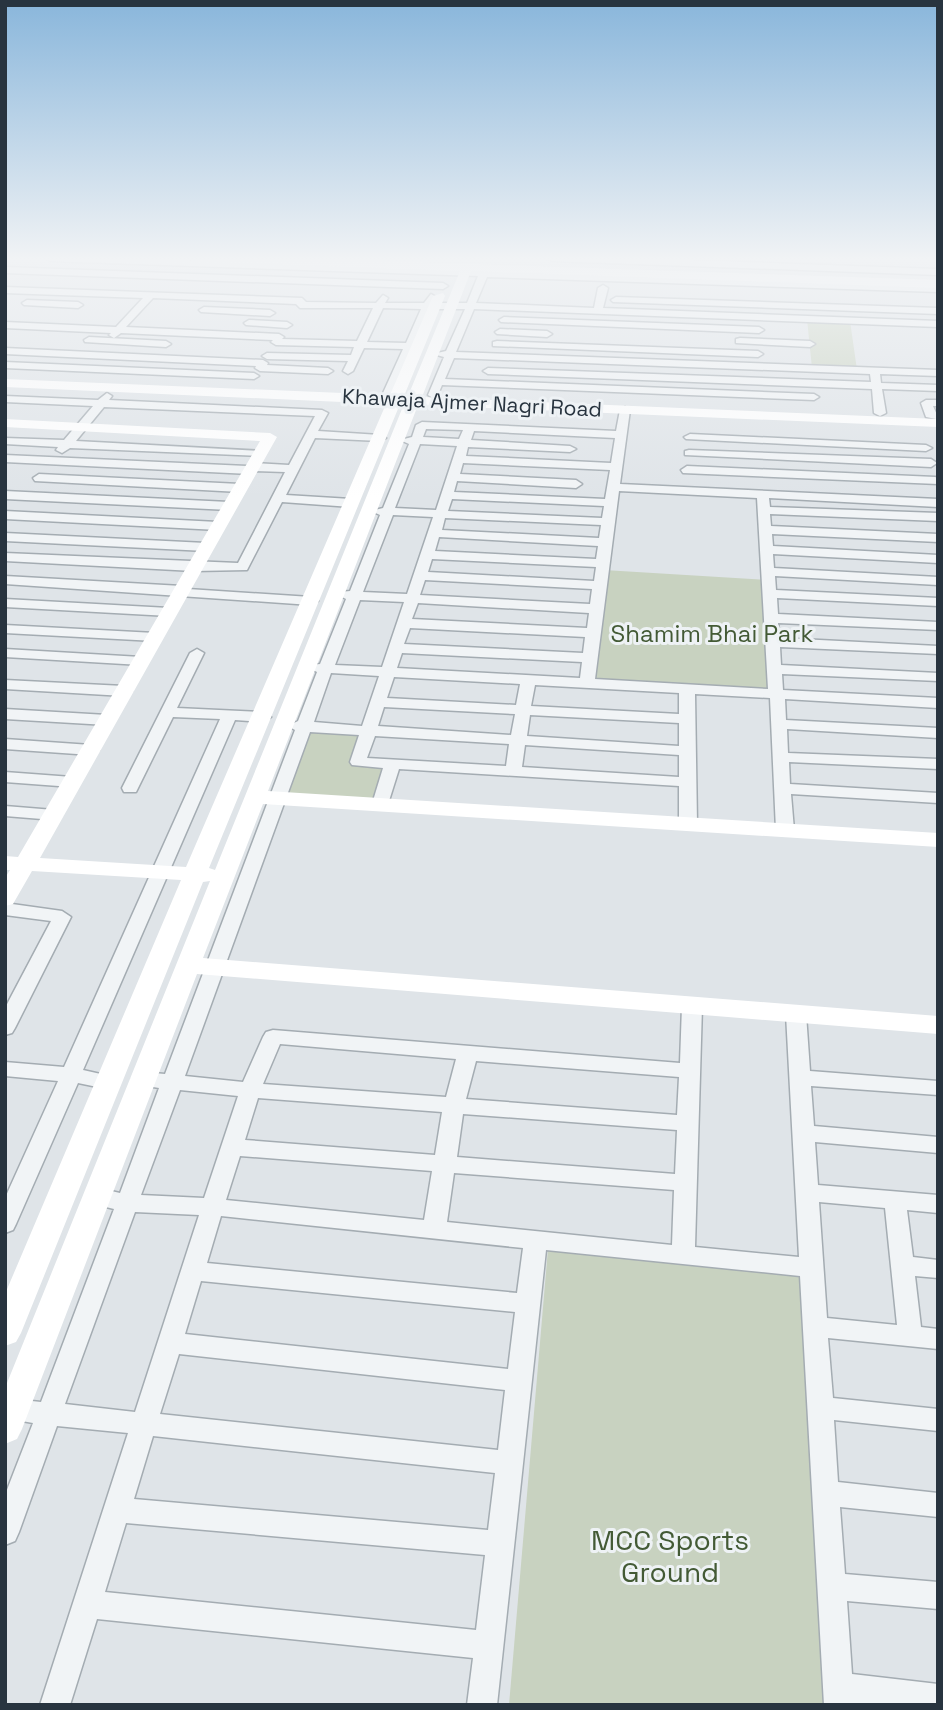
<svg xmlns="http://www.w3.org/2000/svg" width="943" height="1710" font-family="'Space Grotesk',sans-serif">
	<rect width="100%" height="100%" fill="#dfe4e8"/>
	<g fill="#c8d2c0">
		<path d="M807 319 850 321 857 370 812 368Z"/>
		<path d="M604 570 768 580 771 695 587 683Z"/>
		<path d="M307 729 365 732 356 763 390 766 379 801 281 795Z"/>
		<path d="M548 1249 804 1273 826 1705H509Z"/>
	</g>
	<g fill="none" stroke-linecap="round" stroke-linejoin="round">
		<defs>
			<g id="street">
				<path d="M46 258H127L938 286V292L487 277 476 303 594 308 598 288 603 285 608 288 603 308 938 321V327L474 309 456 352 938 370V376L880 374 881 383 938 385V391L882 389 886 413 880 416 874 413 872 389 488 374 483 371 488 368 871 382 870 374 454 358 445 379 814 394 819 397 814 400 442 385 437 397 433 398 428 395 444 357 433 354 446 351 465 309H431L415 343 421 346 413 349 393 393 388 396 383 393 403 349 364 348 353 371 348 374 343 371 348 361 267 359 262 356 267 353 351 355 354 347 276 345 271 342 273 340 121 333 114 338 109 335 111 333 5 328V322L116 327 143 298 5 293V287L302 298 306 302 376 303 383 295 388 298 385 303H424L431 294 436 297 433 303H467L478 276 50 261ZM153 298 296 304 300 308H373L357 341 282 339 284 337 279 334 126 327ZM383 308 421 309 406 343 367 342Z"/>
				<path d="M548 258H630L938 269V275L552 261Z"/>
				<path d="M5 267 443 283 448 286 443 289 5 273Z"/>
				<path d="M616 297 938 308V314L613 302 611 300Z"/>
				<path d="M27 300 78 302 83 305 78 308 24 305 22 303Z"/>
				<path d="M204 307 270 310 275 313 270 316 201 312 199 310Z"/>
				<path d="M504 317 759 327 764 330 759 333 501 322 499 320Z"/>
				<path d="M249 320 287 322 292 325 287 328 246 325 244 323Z"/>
				<path d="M500 329 547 331 552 334 547 337 497 334 495 332Z"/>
				<path d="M89 337 166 341 171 344 166 347 85 342 84 340Z"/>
				<path d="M740 338 810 341 815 344 810 347 736 343V339Z"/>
				<path d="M497 341 758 351 763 354 758 357 493 346V342Z"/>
				<path d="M5 348 263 360 268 363 267 365 328 368 333 371 328 374 260 371 255 368 256 366 5 354Z"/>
				<path d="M5 362 254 373 259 376 254 379 5 368Z"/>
				<path d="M107 393 112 396 109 400 322 410 328 413 318 431 380 435 386 438 380 441 315 438 286 495 351 499 357 503 351 507 282 502 247 570 194 571 5 561V553L238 563 285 472 255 471 250 474 5 462V455L247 466 252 463 289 465 315 416 104 407 76 441 263 451 265 453 259 456 70 448 62 453 56 450 58 447 5 444V438L64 440 93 406 5 402V396L98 400Z"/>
				<path d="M926 400H938V406H933L938 417 936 419 926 417 921 403Z"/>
				<path d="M625 407 630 410 620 484 938 499V507L769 498 770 507 938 513V521L770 514 771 526 938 534V542L772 534 773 546 938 555V563L773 554 774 568 938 577V585L775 576 776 590 938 598V606L777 598 778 614 938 622V630L778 623 780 638 938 646V654L780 647 781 665 938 673V681L782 674 783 690 938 698V708L785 699 786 720 938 728V738L787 729 788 753 938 759V769L789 762 790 784 938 793V803L791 794 794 830 785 835 779 834 776 830 770 698 695 694 697 824 688 829 679 824V786L399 769 388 804 386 808H374L372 804 383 768 352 765 350 762 359 735 310 732 185 1076 243 1082 263 1037 266 1032 273 1030 680 1063 682 1006 685 1001H699L702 1006 695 1247 799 1257 786 1014 789 1009H803L806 1014 810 1071 938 1081V1095L811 1086 814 1126 938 1137V1153L815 1142 818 1185 938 1195V1213L907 1210 913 1257 938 1260V1278L915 1276 921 1327 938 1329V1349L828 1338 833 1398 938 1409V1431L834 1420 838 1482 938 1493V1517L840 1507 845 1574 938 1582V1609L847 1601 852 1674 938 1684V1705H824L800 1276 546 1250 497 1705H467L473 1658 97 1619 70 1705H40L128 1433 57 1426 19 1532 15 1541 5 1545V1495L33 1423 5 1418V1402L13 1399 41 1402 114 1209 90 1203 87 1197 90 1191 98 1188 120 1193 159 1088 135 1084 132 1079 135 1074 142 1072 165 1074 295 730 288 726 298 721 317 672 309 668 311 665 320 664 346 599 338 595 340 592 350 591 380 515 371 511 383 508 409 444 400 440 412 437 416 425 422 422 616 431 620 410ZM426 429 463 430 459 439 423 437ZM474 431 615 438 611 463 466 456 468 447 570 452 576 449 570 446 471 440ZM420 444 457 446 436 510 395 508ZM463 463 610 470 605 499 454 492 457 481 576 488 582 484 576 480 460 474ZM619 491 757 498 768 689 595 679ZM452 499 604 506 602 518 448 511ZM393 515 433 517 407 594 363 592ZM445 518 601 525 599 538 442 530ZM439 537 598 546 596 559 435 551ZM432 559 596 567 594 581 428 572ZM425 580 592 589 590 604 420 595ZM360 600 404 602 382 667 335 665ZM418 603 589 613 587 628 412 619ZM410 628 585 637 583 653 404 644ZM402 653 582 662 580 678 397 668ZM331 673 379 676 362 726 314 722ZM394 677 520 684 516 705 387 698ZM535 685 679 693V714L531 706ZM384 707 515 714 511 735 378 726ZM530 715 679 723V746L527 736ZM375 736 509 744 506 766 367 758ZM525 745 679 755V777L522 767ZM280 1044 456 1059 446 1097 263 1084ZM476 1061 679 1077 677 1115 466 1099ZM180 1090 238 1096 204 1198 141 1195ZM258 1098 442 1112 435 1155 245 1140ZM463 1114 677 1130 675 1174 457 1157ZM240 1156 432 1171 424 1220 226 1200ZM454 1173 674 1190 672 1245 447 1222ZM819 1202 885 1208 897 1325 827 1318ZM135 1212 199 1215 135 1412 65 1404ZM221 1216 523 1248 517 1293 207 1263ZM201 1281 515 1312 508 1369 185 1334ZM179 1354 505 1390 498 1450 160 1414ZM153 1436 495 1473 488 1530 134 1499ZM126 1523 485 1555 476 1630 105 1592Z"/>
				<path d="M690 434 926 445 932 448 926 451 686 439 684 437Z"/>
				<path d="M689 450 931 459 937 463 931 467 685 455V451Z"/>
				<path d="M687 466 935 477 938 478V484L683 473 681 470Z"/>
				<path d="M39 474 240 484 246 488 240 492 35 481 33 478Z"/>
				<path d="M5 491 229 502 235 506 229 510 5 499Z"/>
				<path d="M5 511 218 522 224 526 218 530 5 519Z"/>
				<path d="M5 533 206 543 212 547 206 551 5 541Z"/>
				<path d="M5 576 182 586 188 589 311 597 318 601 311 605 5 584Z"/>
				<path d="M5 599 169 608 176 612 169 616 5 607Z"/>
				<path d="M5 625 155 633 162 637 155 641 5 633Z"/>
				<path d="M5 649 141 657 148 661 141 665 5 657Z"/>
				<path d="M197 649 204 653 177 708 263 712 271 717 263 722 235 720 83 1070 114 1077 117 1082 114 1087 107 1089 78 1083 16 1224 13 1230 5 1233V1198L58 1081 5 1076V1062L64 1067 220 719 173 717 138 788 136 792H124L122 788 190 653Z"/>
				<path d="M5 680 124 686 132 691 124 696 5 689Z"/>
				<path d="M5 709 107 715 115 720 107 725 5 719Z"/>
				<path d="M5 739 91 745 99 750 91 755 5 749Z"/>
				<path d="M5 772 72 777 80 782 72 787 5 782Z"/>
				<path d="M5 806 54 810 62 815 54 820 5 816Z"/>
				<path d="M5 903 62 911 71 917 15 1028 12 1033 5 1035V1008L51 921 5 915Z"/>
			</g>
		</defs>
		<use href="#street" stroke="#a4acb2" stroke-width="3"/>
		<use href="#street" fill="#f1f4f6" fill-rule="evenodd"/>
		<path fill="#fff" fill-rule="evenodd" d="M190 258H300L938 280V288L471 271 422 397 938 419V427L418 405 268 791 938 833V847L263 804 203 958 938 1016V1034L197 974 22 1429 17 1439 5 1444V1388L210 881 203 882 21 1333 16 1342 5 1346V1294L181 880 32 871 13 904 5 906V878L10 870H5V856L18 857 260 441 5 427V419L270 433 277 437 40 858 186 867 386 404 5 387V379L390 395 433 296 443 293 445 296 404 396H408L460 271 196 261ZM400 404H404L215 870 209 868Z"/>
	</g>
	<linearGradient id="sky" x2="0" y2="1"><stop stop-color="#89b6db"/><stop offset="0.52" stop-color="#f1f3f5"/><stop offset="1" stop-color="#f1f3f5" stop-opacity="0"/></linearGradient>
	<rect width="943" height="498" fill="url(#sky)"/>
	<g text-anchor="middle" stroke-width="6" stroke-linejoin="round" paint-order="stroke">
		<g font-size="21" fill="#28343f" stroke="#eef2f5">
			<text transform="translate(472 403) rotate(3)" y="7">Khawaja Ajmer Nagri Road</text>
		</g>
		<g font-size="24" fill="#435a35" stroke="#eef2f5">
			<text x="712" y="642">Shamim Bhai Park</text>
		</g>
		<g font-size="28" fill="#435a35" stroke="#eef2f5">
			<text x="670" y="1550">MCC Sports<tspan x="670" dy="32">Ground</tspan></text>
		</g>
	</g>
	<rect width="943" height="1710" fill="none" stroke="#28343f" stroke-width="14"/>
</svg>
